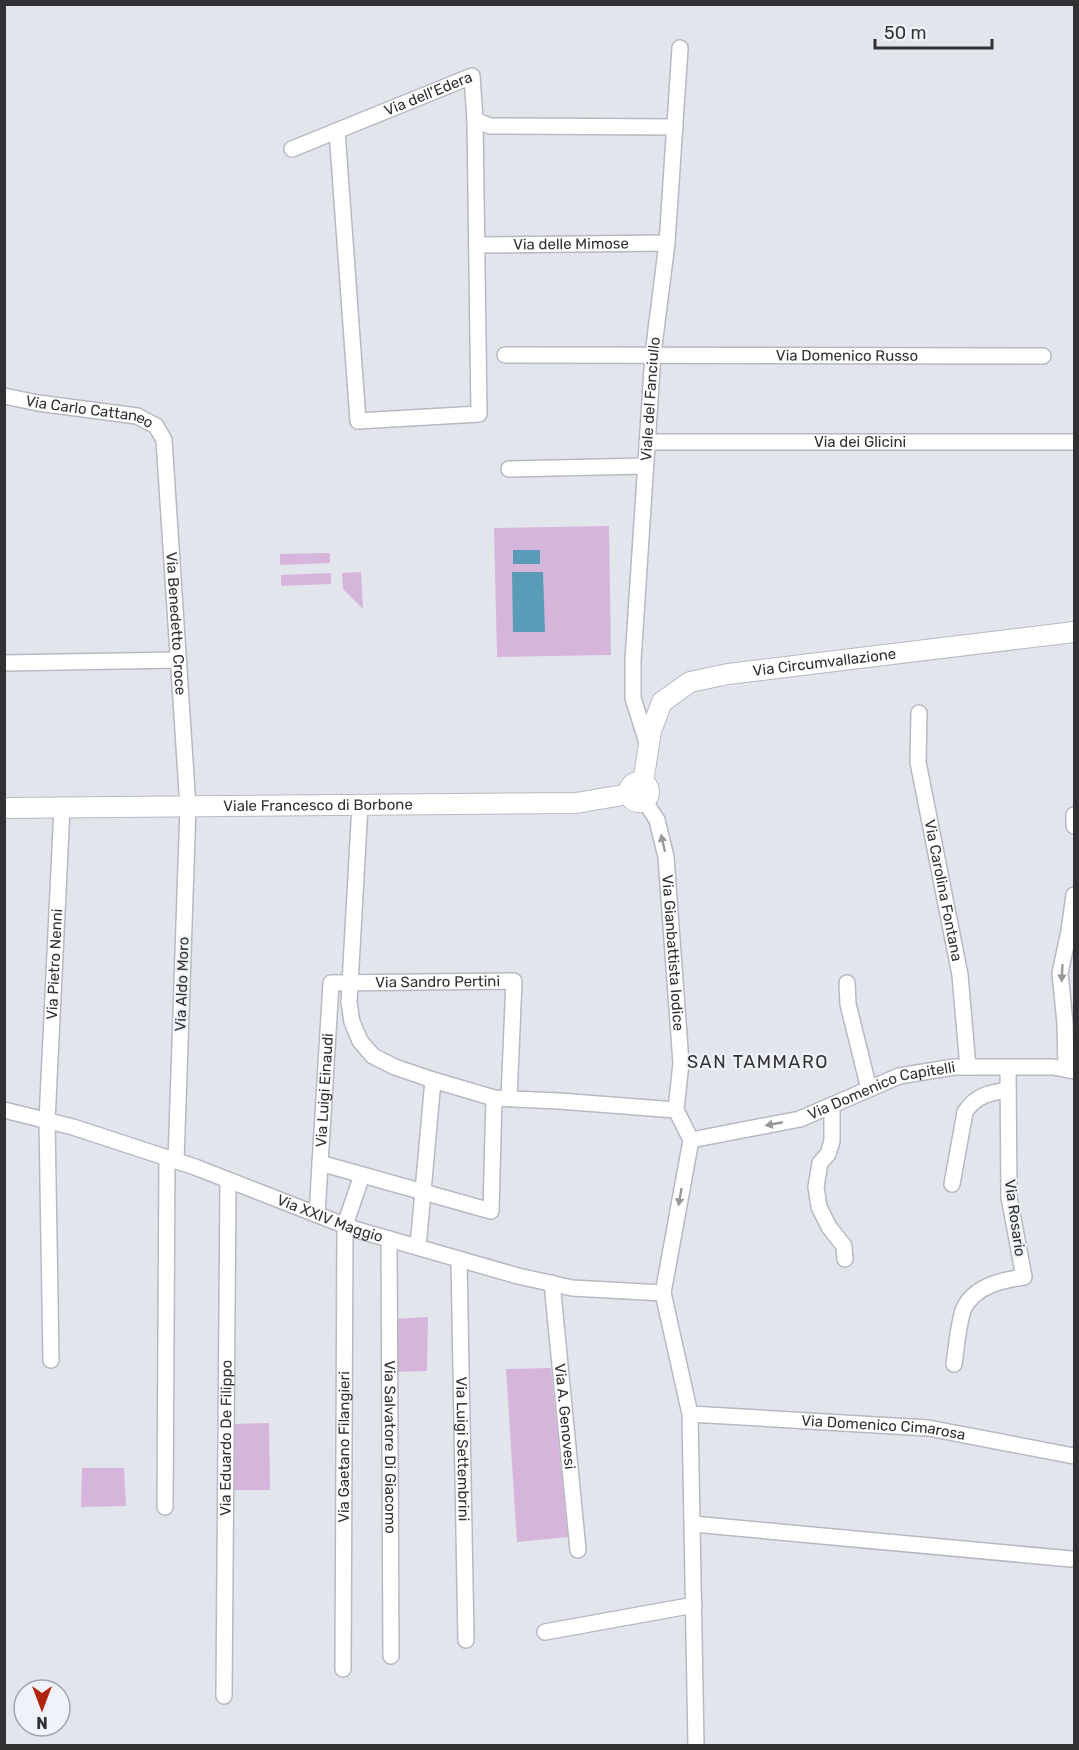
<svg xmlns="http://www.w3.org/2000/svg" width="1079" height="1750" font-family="Rubik,sans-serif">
	<rect width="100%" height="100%" fill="#e3e5ed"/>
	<g fill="#d6b5db">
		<path d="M609 526 611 655 497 657 494 528Z"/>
		<path d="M330 553V563L280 565V554Z"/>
		<path d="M361 572 363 609 343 589 342 573Z"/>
		<path d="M331 573V584L281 586V575Z"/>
		<path d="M428 1317 427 1371 394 1372 393 1319Z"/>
		<path d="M551 1368 568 1537 517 1542 506 1369Z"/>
		<path d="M269 1423 270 1490H233V1424Z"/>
		<path d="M82 1468H124L126 1506 81 1507Z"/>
	</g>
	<g fill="#5a9cb8">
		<rect x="513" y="550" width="27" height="14"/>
		<path d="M512 572H543L545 632H513Z"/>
	</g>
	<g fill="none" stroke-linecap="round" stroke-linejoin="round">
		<defs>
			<g id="minor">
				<path d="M337 131 358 421 479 414 475 120"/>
				<path id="s1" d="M292 149 472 76 475 120 490 126 675 127"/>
				<path id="s2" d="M477 245 667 243"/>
				<path id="s3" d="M505 355 1043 356"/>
				<path id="s4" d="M4 396 38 403 137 416 156 426 164 440 188 807 176 1161"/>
				<path id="s5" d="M647 442H1074"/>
				<path d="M509 469 645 466"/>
				<path d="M4 663 178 660"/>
				<path id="s6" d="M919 713 918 762 960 975 968 1067"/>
				<path id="s7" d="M648 746 633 698V660L653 354 667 243 680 48"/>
				<path id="s8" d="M644 800 657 820 666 857 681 1063 676 1110"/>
				<path d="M360 805 349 1002 352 1022 360 1041 373 1056 395 1067 433 1080 494 1098 559 1101 676 1110"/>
				<path d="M1074 815V826"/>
				<path d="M847 983 848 1004 869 1089"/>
				<path d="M1066 1069 1065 1023 1060 973 1069 931 1074 895"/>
				<path d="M832 1105V1141L828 1154 820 1163 816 1187 819 1207 829 1227 844 1246 845 1259"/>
				<path id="s9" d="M4 1110 73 1127 195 1167 354 1229 518 1276 572 1288 663 1293"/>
				<path d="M676 1110 691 1140 663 1293 690 1414 696 1746"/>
				<path id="s10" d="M691 1140 800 1119 899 1076 954 1067H1053L1074 1071"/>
				<path d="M320 1163 491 1211 494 1098"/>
				<path d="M952 1184 965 1112C976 1095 990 1093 1008 1090"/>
				<path id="s11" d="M317 1214 331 983 514 981 509 1098"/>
				<path id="s12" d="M389 1239 391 1656"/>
				<path d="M418 1247 433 1080"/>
				<path id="s13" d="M459 1259 466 1640"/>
				<path id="s14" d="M552 1283 578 1550"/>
				<path id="s15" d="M51 1360 47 1121 62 808"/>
				<path d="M954 1364C956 1350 959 1319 964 1308 975 1286 1002 1280 1024 1277L1009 1197 1008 1067"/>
				<path id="s16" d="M690 1414 928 1428 1074 1456"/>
				<path d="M165 1507 167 1158"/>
				<path d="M693 1524 1071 1559"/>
				<path d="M545 1632 694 1605"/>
				<path id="s17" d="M343 1669 345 1225 362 1175"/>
				<path id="s18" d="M224 1696 228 1180"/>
			</g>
			<g id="tertiary">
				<circle cx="639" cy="792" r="10"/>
				<path id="s19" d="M643 783 651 731 662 702 690 682 728 674 1074 632"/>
				<path id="s20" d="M4 808 576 803 629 794"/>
			</g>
		</defs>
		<use href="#minor" stroke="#b7b9c1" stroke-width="18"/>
		<use href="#tertiary" stroke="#b7b9c1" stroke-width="22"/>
		<use href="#minor" stroke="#fff" stroke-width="15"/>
		<use href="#tertiary" stroke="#fff" stroke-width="20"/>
	</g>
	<defs><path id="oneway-solid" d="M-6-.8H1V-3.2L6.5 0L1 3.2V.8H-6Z" transform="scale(1.5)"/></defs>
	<g fill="#98989a">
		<use href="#oneway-solid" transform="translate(663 843) rotate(-103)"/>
		<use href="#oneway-solid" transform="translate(1062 973) rotate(93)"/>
		<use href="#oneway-solid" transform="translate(774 1124) rotate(169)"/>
		<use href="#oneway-solid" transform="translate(680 1197) rotate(100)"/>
	</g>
	<g text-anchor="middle" stroke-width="4.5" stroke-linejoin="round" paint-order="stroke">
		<g font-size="15" fill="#313134" stroke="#f0f2fa">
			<text dy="5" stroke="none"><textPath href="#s1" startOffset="147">Via dell'Edera</textPath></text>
			<text dy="5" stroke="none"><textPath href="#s2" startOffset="94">Via delle Mimose</textPath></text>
			<text dy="5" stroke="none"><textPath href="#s3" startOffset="342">Via Domenico Russo</textPath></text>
			<text dy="5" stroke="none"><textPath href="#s7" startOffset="350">Viale del Fanciullo</textPath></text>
			<text dy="5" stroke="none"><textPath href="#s4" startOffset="87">Via Carlo Cattaneo</textPath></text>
			<text dy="5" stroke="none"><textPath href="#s5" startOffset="213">Via dei Glicini</textPath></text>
			<text dy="5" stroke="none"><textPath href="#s4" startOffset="356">Via Benedetto Croce</textPath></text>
			<text dy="5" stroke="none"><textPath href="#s19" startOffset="254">Via Circumvallazione</textPath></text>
			<text dy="5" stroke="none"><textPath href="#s20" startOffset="314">Viale Francesco di Borbone</textPath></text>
			<text dy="5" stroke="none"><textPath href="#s6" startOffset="180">Via Carolina Fontana</textPath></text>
			<text dy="5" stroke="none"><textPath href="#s8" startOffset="158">Via Gianbattista Iodice</textPath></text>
			<text dy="5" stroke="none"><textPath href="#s15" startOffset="396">Via Pietro Nenni</textPath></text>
			<text dy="5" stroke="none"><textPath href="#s11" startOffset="338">Via Sandro Pertini</textPath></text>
			<text transform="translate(182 984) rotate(-88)" y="5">Via Aldo Moro</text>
			<text dy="5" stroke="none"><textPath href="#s11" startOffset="124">Via Luigi Einaudi</textPath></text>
			<text dy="5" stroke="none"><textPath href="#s10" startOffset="198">Via Domenico Capitelli</textPath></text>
			<text dy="5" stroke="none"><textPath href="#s9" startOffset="344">Via XXIV Maggio</textPath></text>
			<text transform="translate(1015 1218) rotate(82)" y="5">Via Rosario</text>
			<text dy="5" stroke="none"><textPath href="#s14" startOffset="134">Via A. Genovesi</textPath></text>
			<text dy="5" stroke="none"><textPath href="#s16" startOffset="194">Via Domenico Cimarosa</textPath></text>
			<text dy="5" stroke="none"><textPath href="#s18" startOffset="258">Via Eduardo De Filippo</textPath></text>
			<text dy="5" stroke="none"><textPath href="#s17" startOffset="222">Via Gaetano Filangieri</textPath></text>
			<text dy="5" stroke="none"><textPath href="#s12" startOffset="208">Via Salvatore Di Giacomo</textPath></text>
			<text dy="5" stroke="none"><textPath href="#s13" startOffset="190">Via Luigi Settembrini</textPath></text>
		</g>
		<g font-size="18" letter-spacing="1.5" fill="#313134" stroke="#f0f2fa">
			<text x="758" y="1068">SAN TAMMARO</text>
		</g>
	</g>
	<rect width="1079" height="1750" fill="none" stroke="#313134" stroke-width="12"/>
	<g transform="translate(42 1708) rotate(180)"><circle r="28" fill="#f0f2fa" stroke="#a4a5ab" stroke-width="1.5"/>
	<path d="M0-4.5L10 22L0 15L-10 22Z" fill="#b1240c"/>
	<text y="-9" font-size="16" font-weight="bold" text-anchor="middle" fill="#313134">N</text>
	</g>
	<path d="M875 39v9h117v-9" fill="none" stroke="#313134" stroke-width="3"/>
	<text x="884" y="39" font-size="18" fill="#313134" stroke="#f0f2fa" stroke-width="4.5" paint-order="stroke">50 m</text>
</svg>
